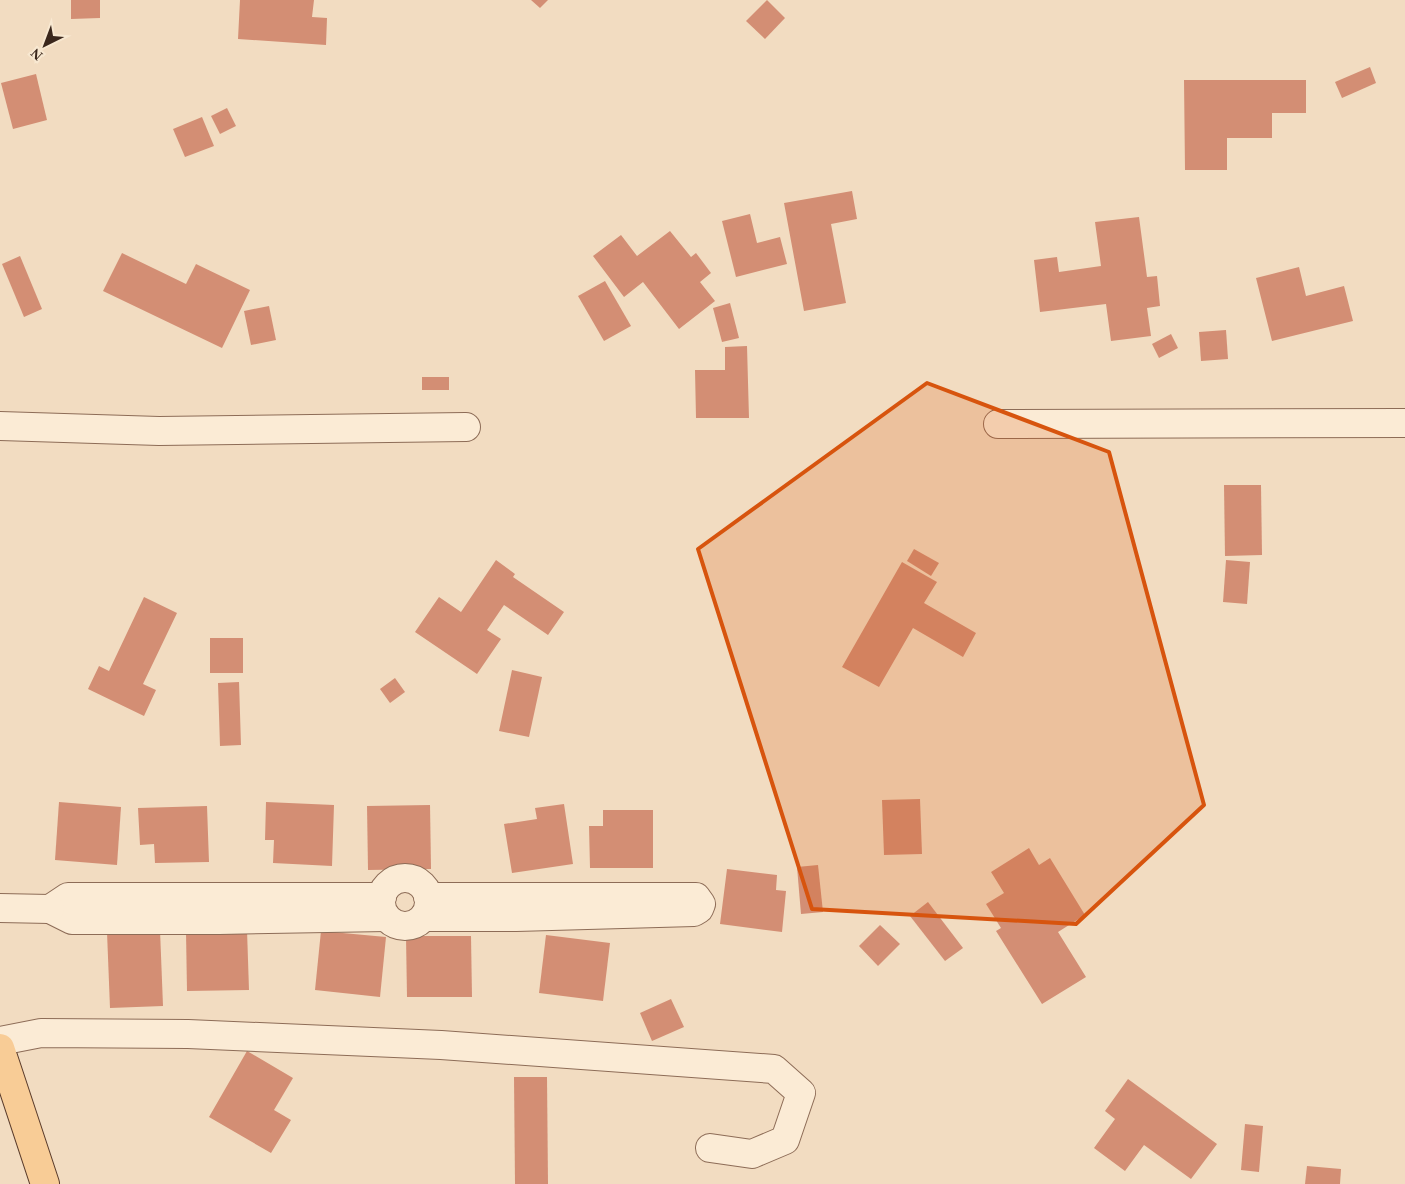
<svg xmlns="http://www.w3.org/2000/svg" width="1405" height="1184" font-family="'Times New Roman',serif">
	<rect width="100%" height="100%" fill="#f2dcc1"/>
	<g fill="#d38e74">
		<path d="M71 0H100V18L71 19Z"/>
		<path d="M240 0H314L312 17 327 18 326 45 238 39Z"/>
		<path d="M531 0H548L540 8Z"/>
		<path d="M767 0 785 18 765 39 746 21Z"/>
		<path d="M1370 67 1376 83 1342 98 1335 82Z"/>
		<path d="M36 74 47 120 13 129 1 83Z"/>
		<path d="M1184 80H1306V113H1272V138H1227V170H1185Z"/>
		<path d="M227 108 236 126 220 134 211 116Z"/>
		<path d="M202 117 214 146 185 157 173 129Z"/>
		<path d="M852 191 857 219 831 224 846 303 804 311 784 203Z"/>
		<path d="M750 214 757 243 780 237 787 264 736 277 722 221Z"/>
		<path d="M1139 217 1147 277 1157 276 1160 306 1147 308 1151 336 1111 341 1106 304 1040 312 1034 260 1057 257 1059 272 1101 266 1095 222Z"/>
		<path d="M670 231 691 257 696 253 711 273 700 282 715 301 679 329 643 282 624 297 593 256 621 235 637 256Z"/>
		<path d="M122 253 186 284 196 264 250 290 222 348 103 291Z"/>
		<path d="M20 256 42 309 24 317 2 264Z"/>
		<path d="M1299 267 1306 296 1344 286 1353 321 1272 341 1256 278Z"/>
		<path d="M605 281 631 326 604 341 578 296Z"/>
		<path d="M730 303 739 338 722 342 713 308Z"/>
		<path d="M269 306 276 340 251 345 244 311Z"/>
		<path d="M1226 330 1228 359 1201 361 1199 332Z"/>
		<path d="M1171 334 1178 348 1159 358 1152 344Z"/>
		<path d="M747 346 749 418H696L695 370H725V347Z"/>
		<rect x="422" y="377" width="27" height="13"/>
		<path d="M1224 485H1261L1262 555 1225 556Z"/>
		<path d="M914 549 939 563 931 576 907 561Z"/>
		<path d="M496 560 515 574 513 577 564 612 548 635 504 605 487 630 501 639 477 674 415 632 439 597 461 612Z"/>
		<path d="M1226 560 1250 562 1247 604 1223 602Z"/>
		<path d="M902 562 937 582 924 603 976 633 963 657 913 628 879 687 842 667Z"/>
		<path d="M144 597 177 613 143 684 156 690 144 716 88 689 99 666 109 671Z"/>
		<rect x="210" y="638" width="33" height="35"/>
		<path d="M512 670 542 677 529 737 499 731Z"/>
		<path d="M395 678 405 692 390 703 380 689Z"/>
		<path d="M239 682 241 745 220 746 218 683Z"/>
		<path d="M920 799 922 854 884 855 882 800Z"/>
		<path d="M59 802 121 807 117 865 55 860Z"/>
		<path d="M266 802 334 805 332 866 273 863 274 840H265Z"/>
		<path d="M564 804 573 864 512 873 504 824 537 819 535 808Z"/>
		<path d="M430 805 431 869 368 870 367 806Z"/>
		<path d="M207 806 209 862 155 863 154 844 140 845 138 808Z"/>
		<path d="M603 810H653V868H590L589 826H603Z"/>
		<path d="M1029 848 1039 865 1050 858 1085 915 1058 932 1086 977 1042 1004 996 931 1001 928 986 904 1004 893 991 872Z"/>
		<path d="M818 865 823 912 801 914 797 867Z"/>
		<path d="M727 869 777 875 776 890 786 891 782 932 720 924Z"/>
		<path d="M928 902 963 948 945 961 910 916Z"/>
		<path d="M880 925 900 944 878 966 859 946Z"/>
		<path d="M160 930 163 1006 110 1008 107 932Z"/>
		<path d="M247 930 249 990 187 991 186 932Z"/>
		<path d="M321 931 386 937 380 997 315 990Z"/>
		<path d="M546 935 610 943 603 1001 539 993Z"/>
		<path d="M406 936H471L472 997H407Z"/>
		<path d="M671 999 684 1027 652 1041 640 1013Z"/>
		<path d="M247 1051 293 1078 274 1110 291 1120 271 1153 209 1117Z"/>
		<path d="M514 1077H547L548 1184H515Z"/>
		<path d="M1128 1079 1217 1144 1191 1179 1144 1145 1125 1171 1094 1148 1115 1119 1105 1111Z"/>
		<path d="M1245 1124 1263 1126 1259 1172 1241 1170Z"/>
		<path d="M1307 1166 1341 1169 1340 1184H1305Z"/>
	</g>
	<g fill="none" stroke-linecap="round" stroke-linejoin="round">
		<defs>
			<g id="minor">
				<path d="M998 424 1405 423"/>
				<path d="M0 426 159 431 466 427"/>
				<circle cx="405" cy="902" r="24"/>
				<path d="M382 897H68L50 909 72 920H219L386 917"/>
				<path d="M0 908 50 909"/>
				<path d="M424 917H516L694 912 699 909 701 904 696 897H428"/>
				<path d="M0 1041 41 1033 188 1034 441 1045 774 1069 801 1093 785 1140 752 1154 710 1148"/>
			</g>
			<path id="major" d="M0 1048 45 1184"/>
		</defs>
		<use href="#minor" stroke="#8d6c57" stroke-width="30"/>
		<use href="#major" stroke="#5a3b2b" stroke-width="30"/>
		<use href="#minor" stroke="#fbebd5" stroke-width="28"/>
		<use href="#major" stroke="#f8cc96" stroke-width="28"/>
	</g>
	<path fill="#d7540e" fill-opacity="0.2" stroke="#d7540e" stroke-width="4" stroke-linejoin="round" d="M927 383 1109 452 1204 805 1076 924 812 909 698 549Z"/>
	<g transform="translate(45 45) rotate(222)" stroke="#f8e8d1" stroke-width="4" paint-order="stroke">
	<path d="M0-4L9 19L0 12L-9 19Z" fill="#3b271c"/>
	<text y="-8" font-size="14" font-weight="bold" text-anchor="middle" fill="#3b271c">N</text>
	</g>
</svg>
